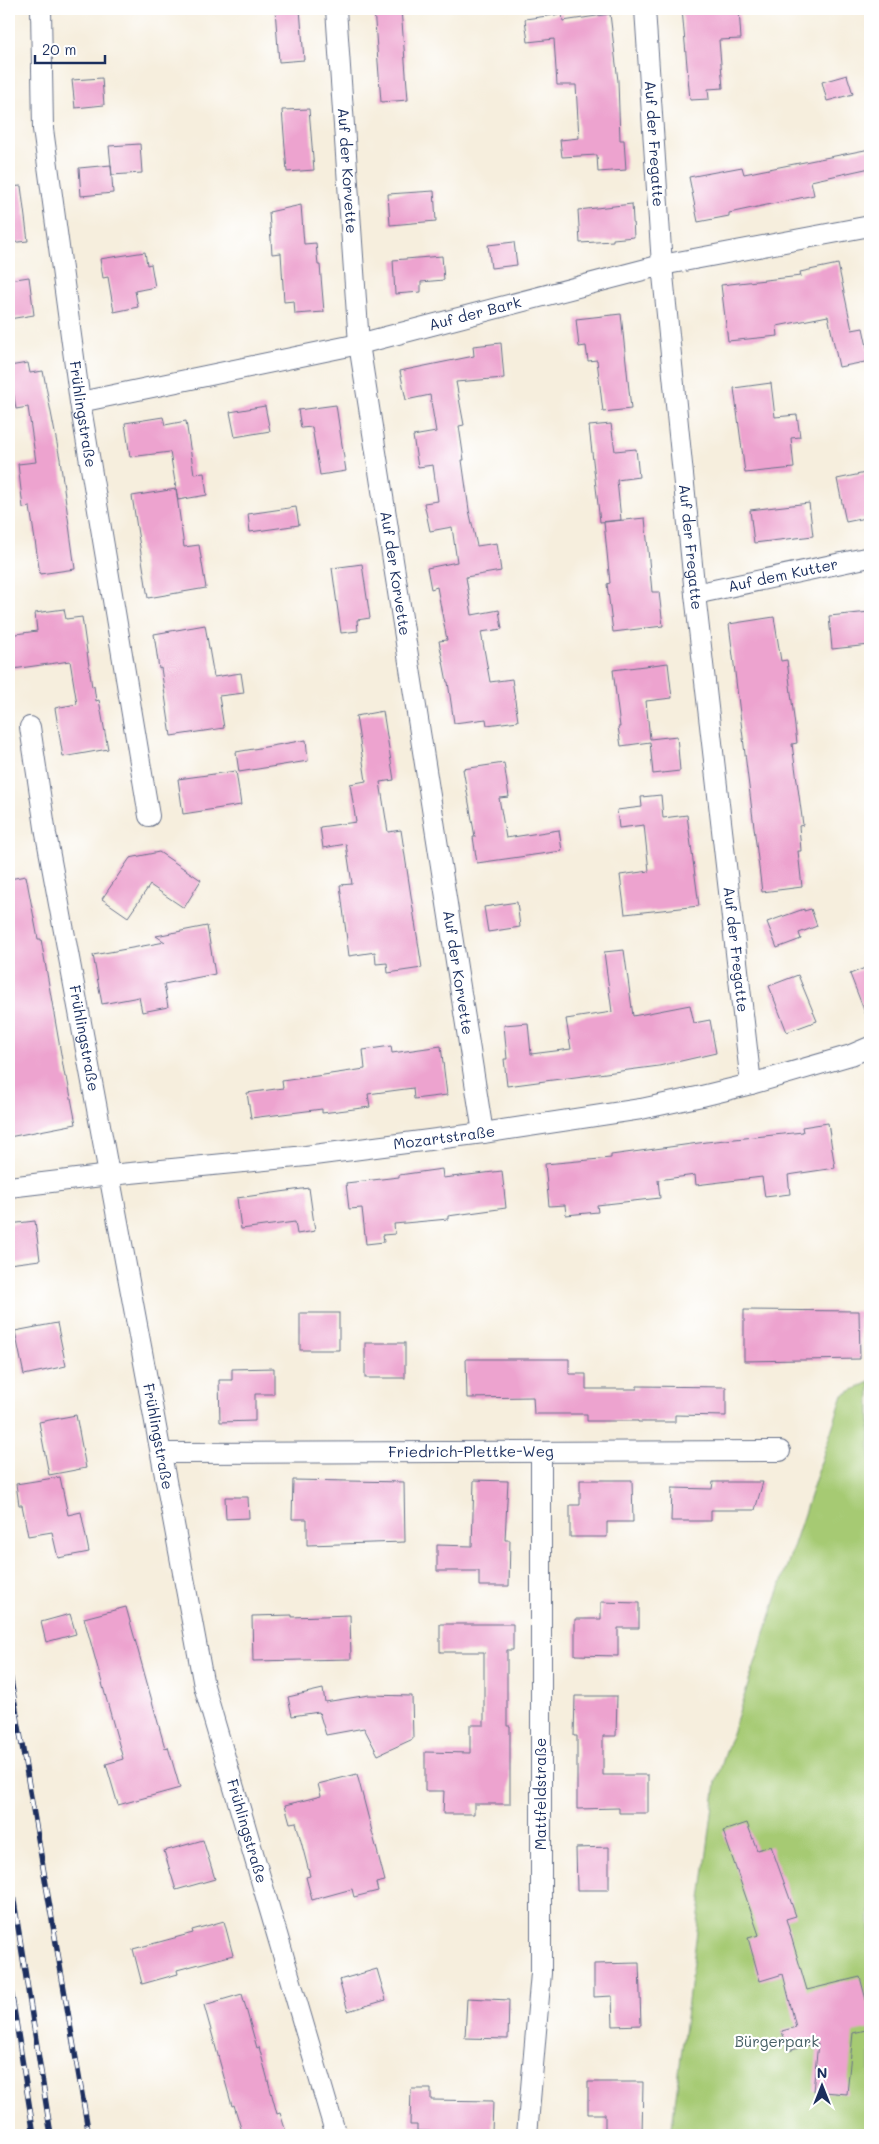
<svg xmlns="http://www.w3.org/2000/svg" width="879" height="2144" font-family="Mali,sans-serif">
	<rect width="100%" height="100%" fill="#fff"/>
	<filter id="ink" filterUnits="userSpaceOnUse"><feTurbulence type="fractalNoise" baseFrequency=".02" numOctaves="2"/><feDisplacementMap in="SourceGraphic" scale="10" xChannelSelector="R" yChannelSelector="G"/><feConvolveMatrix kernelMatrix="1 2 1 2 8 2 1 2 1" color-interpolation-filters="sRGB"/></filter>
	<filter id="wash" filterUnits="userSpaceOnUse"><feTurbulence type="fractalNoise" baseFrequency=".0096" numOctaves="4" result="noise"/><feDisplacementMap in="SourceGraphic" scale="20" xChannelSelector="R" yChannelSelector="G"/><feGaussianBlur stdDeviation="1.12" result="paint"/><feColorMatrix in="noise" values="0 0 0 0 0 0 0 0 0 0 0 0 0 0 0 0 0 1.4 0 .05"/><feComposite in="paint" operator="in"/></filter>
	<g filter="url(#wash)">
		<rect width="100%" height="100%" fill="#f6eedd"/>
		<path fill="#a6ca73" stroke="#607c68" d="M870 1382V2135H671L716 1782 843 1395Z"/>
		<g id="blocks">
			<g fill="#eda3cf">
				<path d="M275 9H300L304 60 279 62Z"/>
				<path d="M374 9H401L408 100 381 102Z"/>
				<path d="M682 9H739L741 39 719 40 723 88 708 89 709 99 690 100Z"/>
				<path d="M562 14 563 21 610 14 618 81 620 140H624L626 170 598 172 597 155 562 157 560 140 579 138 576 85H557L554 39 528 42 525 19Z"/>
				<path d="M847 75 853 94 827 101 822 82Z"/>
				<path d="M102 78 104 105 75 108 72 80Z"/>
				<path d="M309 109 314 170 287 172 282 110Z"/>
				<path d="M140 144 142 173 112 175 109 146Z"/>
				<path d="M870 149V168L811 181 814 195 729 213V216L698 222 689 177 742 167 744 174Z"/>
				<path d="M111 165 113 193 81 196 79 168Z"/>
				<path d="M21 186 28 241 9 243V187Z"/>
				<path d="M434 191 436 221 390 225 388 194Z"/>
				<path d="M632 204 634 237 613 239V241L580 243 578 210Z"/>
				<path d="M301 205 304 244 316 243 318 265H320L324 312 295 314 294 301 284 302 281 253 272 254 269 212Z"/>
				<path d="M514 242 517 265 491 268 488 245Z"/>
				<path d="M145 252 147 265 151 264 155 287 135 291 138 307 114 312 108 277 103 278 100 259Z"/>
				<path d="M442 256 444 280 421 282V292L395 294 393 260Z"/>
				<path d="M838 264 852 330 863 328 870 361 839 367 828 316 777 326 778 336 728 341 721 285 801 276 800 272Z"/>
				<path d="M29 277 34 315 9 319V280Z"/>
				<path d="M621 314 631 409 603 412 597 360 588 361 586 346 579 347 576 319Z"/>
				<path d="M501 343 504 378 456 382 464 425 459 426 464 460H462L469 510 477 546 497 543 501 571 466 577 472 615 499 610 502 629 481 632 490 682 512 679 518 721 487 725 486 719 454 723 448 682H447L439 641 447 640 437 587 431 589 427 568 457 562 452 527 430 531 424 503 438 501 433 465 418 467 413 436 436 432 430 395 406 400 400 371 474 356 473 346Z"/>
				<path d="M28 363 30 373 43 371 60 459 75 569 40 574 30 507 23 508 18 464 36 462 28 407 16 409 9 366Z"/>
				<path d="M771 383 775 417 797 415 800 437 791 438 794 468 745 473 734 388Z"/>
				<path d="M336 405 346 471 320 475 312 427 301 428 298 410Z"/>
				<path d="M265 406 270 431 235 437 230 412Z"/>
				<path d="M163 417 165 425 186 421 194 474 204 473 207 495 178 500 170 452 130 457 125 423Z"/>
				<path d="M611 424 615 451 636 449 639 477 617 480 621 520 600 522 589 426Z"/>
				<path d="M870 472V517L846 522 837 479Z"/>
				<path d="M176 489 184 547 199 545 206 588 148 598 132 496Z"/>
				<path d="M809 503 813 536 754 543 750 510Z"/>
				<path d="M296 507 299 525 250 532 248 514Z"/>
				<path d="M645 518 652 592H659L663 626 613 632 607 584 610 583 604 522Z"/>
				<path d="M362 564 370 618 357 620 358 631 341 633 332 568Z"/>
				<path d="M64 609 66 619 82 617 92 687 94 686 96 701 99 700 108 749 63 757 55 708 77 704 70 661 13 669 9 635 37 631 35 613Z"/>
				<path d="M870 612V645L832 649 829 616Z"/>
				<path d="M774 617 781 661 787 660 797 743 792 744 803 825 799 826 801 851H798L802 887 762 892 729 624Z"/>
				<path d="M205 625 214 677 241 673 244 693 219 696 224 728 171 736 161 668 159 669 154 634Z"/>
				<path d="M668 663 672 698 646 701 650 739 677 736 680 771 653 774 650 742 621 746 618 727H620L613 670Z"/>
				<path d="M383 711 394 780 380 782 388 832 401 830 422 968 388 973 387 963 376 964 375 952 349 956 340 885 352 884 346 844 323 848 320 827 356 822 350 784 366 781 356 716Z"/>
				<path d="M306 740 308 761 239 772 236 752Z"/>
				<path d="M504 763 509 797 499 798 506 838 559 830 562 851 477 863 473 837H475L463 769Z"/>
				<path d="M236 771 241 805 183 814 178 779Z"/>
				<path d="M661 795 663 818 687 815 699 906 625 914 620 875 649 871 644 825 619 828 617 810 642 807 641 797Z"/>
				<path d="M159 852 201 880 184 908 150 885 128 917 102 899 130 858Z"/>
				<path d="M26 876 38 939H41L65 1077H67L76 1124 9 1137V879Z"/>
				<path d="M517 902 520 927 488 932 484 907Z"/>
				<path d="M804 909V911L811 909 817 926 799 933 801 939 777 948 767 922Z"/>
				<path d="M207 926 215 974 164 984 168 1007 142 1012 139 997 102 1004 93 955 165 942 156 936Z"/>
				<path d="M624 950 633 1016 690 1005 694 1023 710 1020 716 1053 659 1066 507 1086 504 1059H507L504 1025 528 1023 531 1054 571 1049 566 1019 612 1012 604 952Z"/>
				<path d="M870 966V1023H869L850 974Z"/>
				<path d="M798 975 817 1021 787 1032 769 986Z"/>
				<path d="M391 1046 392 1053 441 1046 447 1095 414 1099 413 1088 368 1094 370 1107 322 1113V1109L251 1118 247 1093 283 1088 282 1081 365 1069 363 1050Z"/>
				<path d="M828 1123 835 1168 788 1175 790 1194 765 1197 762 1177 696 1185 695 1175 658 1180 660 1198 597 1205 598 1212 566 1215 565 1205 549 1206 545 1164 611 1158V1155L706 1142 803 1132 802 1127Z"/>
				<path d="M442 1169 443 1178 502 1171 506 1208 448 1216V1219L394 1224 395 1234 383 1235 384 1242 366 1244 362 1208 349 1209 346 1183 399 1177V1175Z"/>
				<path d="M309 1188 315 1231 297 1234 295 1222 241 1229 237 1198Z"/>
				<path d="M35 1221 40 1260 9 1264V1224Z"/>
				<path d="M744 1310 859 1311 860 1359 744 1361Z"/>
				<rect x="300" y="1313" width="39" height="37"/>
				<path d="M57 1323 66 1366 24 1375 15 1331Z"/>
				<rect x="365" y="1343" width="40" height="35"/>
				<path d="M466 1359H569V1374H586V1389H637V1386L726 1387V1416L675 1415V1422H638V1421H587V1414H534L533 1397 467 1398Z"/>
				<path d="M274 1368V1394H255V1421L220 1422 219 1380H232V1369Z"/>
				<path d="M76 1415 86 1468 49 1475 39 1422Z"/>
				<path d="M60 1477 68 1515 81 1512 89 1552 58 1558 52 1532 28 1536 22 1505H19L16 1484Z"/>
				<path d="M293 1480 404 1482 405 1542 307 1545V1519H292Z"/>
				<path d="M474 1480 508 1481 505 1540H510L509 1586H479V1571H437V1545L472 1546Z"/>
				<path d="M580 1480H632L633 1522H607V1537H570V1505H580Z"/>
				<path d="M713 1482H763L755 1510H711V1521H671L672 1488 712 1489Z"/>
				<path d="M225 1497H248L249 1518 226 1519Z"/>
				<path d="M601 1602 639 1603V1628H618V1656L575 1655V1619H601Z"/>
				<path d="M126 1607 165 1748 168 1747 180 1788 118 1805 106 1764 123 1759 84 1618Z"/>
				<path d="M70 1614 76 1634 46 1642 41 1622Z"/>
				<path d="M292 1615V1617L350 1615 351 1659 253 1661 252 1616Z"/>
				<path d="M440 1624H513V1650H507V1726H510V1804H474V1814H443L444 1791H425V1752L470 1753V1725H484V1652H440Z"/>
				<path d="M323 1689 325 1702 369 1695 412 1696 413 1739 378 1755 364 1728 326 1735 319 1712 292 1716 288 1697Z"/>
				<path d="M575 1696H617L616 1736H603V1775H648V1813H619V1808L577 1809V1736H574Z"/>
				<path d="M357 1774 385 1881 376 1883 378 1891 354 1897 352 1889 312 1900 306 1877 310 1876 296 1822 290 1823 285 1805 321 1796 318 1784Z"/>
				<path d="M747 1823 757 1850 771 1846 796 1916 786 1919 807 1990 860 1977 870 2015V2029L853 2033 847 2094 813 2091 818 2043 788 2051 782 2031 796 2027 783 1974 760 1981 748 1938 759 1935 723 1831Z"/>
				<path d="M203 1840 215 1879 176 1890 164 1851Z"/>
				<path d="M609 1847V1890H577L576 1848Z"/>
				<path d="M224 1921 233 1955 177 1970 178 1974 142 1984 133 1949 193 1933 192 1930Z"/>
				<path d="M639 1963 641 2025 613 2026 612 1996 594 1997V1964Z"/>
				<path d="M377 1969 386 2000 348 2011 339 1980Z"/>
				<path d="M242 1994 257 2048 259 2047 277 2114 280 2113 287 2135H243L234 2105 232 2106 204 2005Z"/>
				<path d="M467 1998 509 2000 508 2039 465 2038Z"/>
				<path d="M588 2082H643L642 2135H605V2114H588Z"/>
				<path d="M411 2089H431V2100L493 2101 492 2133 417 2131V2125H410Z"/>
			</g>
		</g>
	</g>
	<g filter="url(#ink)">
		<use href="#blocks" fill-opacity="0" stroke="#68728a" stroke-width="1"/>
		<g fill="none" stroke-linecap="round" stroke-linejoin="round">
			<defs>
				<g id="street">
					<path id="s1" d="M41 9 43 129 80 402 149 816"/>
					<path id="s2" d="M336 9 359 344 483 1133"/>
					<path id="s3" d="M645 9 662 265 695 594 751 1084"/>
					<path id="s4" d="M80 402 359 344 662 265 870 226"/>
					<path id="s5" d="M695 594 870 557"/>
					<path id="s6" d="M30 727 46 834 204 1686 336 2135"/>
					<path id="s7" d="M9 1187 110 1175 306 1156 483 1133 641 1109 702 1096 751 1084 851 1055 870 1047"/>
					<path id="s8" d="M162 1453 780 1451"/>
					<path d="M527 2135 541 1973V1452"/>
				</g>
			</defs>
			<use href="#street" stroke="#68728a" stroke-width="22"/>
			<use href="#street" stroke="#fff" stroke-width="20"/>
			<defs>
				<g id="rail">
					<path d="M9 1669 89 2135"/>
					<path d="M9 1870 51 2135"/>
					<path d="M9 1978 34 2135"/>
				</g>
			</defs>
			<use href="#rail" stroke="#1b2f5e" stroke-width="5.5"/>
			<use href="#rail" stroke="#fff" stroke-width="4" stroke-dasharray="11" stroke-linecap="butt"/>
		</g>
	</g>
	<g text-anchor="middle" stroke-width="4.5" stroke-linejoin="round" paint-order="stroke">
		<g font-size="15" fill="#1b2f5e" stroke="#fff">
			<text dy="5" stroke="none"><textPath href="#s3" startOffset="135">Auf der Fregatte</textPath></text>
			<text dy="5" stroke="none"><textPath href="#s2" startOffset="162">Auf der Korvette</textPath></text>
			<text dy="5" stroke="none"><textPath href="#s4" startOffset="405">Auf der Bark</textPath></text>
			<text dy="5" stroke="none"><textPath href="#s1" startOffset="408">Frühlingstraße</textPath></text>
			<text dy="5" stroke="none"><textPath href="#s3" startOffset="540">Auf der Fregatte</textPath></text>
			<text dy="5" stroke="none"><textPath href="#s2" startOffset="568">Auf der Korvette</textPath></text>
			<text dy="5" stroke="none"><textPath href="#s5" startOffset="90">Auf dem Kutter</textPath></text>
			<text dy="5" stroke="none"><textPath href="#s3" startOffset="945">Auf der Fregatte</textPath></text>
			<text dy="5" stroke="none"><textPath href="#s2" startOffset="972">Auf der Korvette</textPath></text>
			<text dy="5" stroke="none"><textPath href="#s6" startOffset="316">Frühlingstraße</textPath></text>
			<text dy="5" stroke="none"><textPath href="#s7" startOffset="438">Mozartstraße</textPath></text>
			<text dy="5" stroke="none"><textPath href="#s6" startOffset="721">Frühlingstraße</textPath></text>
			<text dy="5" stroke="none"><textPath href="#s8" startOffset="309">Friedrich-Plettke-Weg</textPath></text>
			<text transform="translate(541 1794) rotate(-90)" y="5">Mattfeldstraße</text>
			<text dy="5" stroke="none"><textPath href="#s6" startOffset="1126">Frühlingstraße</textPath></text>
		</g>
		<g font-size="15" fill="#455e64" stroke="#fff">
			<text x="777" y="2047">Bürgerpark</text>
		</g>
	</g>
	<rect width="879" height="2144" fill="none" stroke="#fff" stroke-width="30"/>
	<g transform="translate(822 2086)" stroke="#ffffff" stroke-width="4" paint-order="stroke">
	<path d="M0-4L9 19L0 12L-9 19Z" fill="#1b2f5e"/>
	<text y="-8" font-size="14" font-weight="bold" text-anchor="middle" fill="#1b2f5e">N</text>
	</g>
	<path d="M35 55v8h70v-8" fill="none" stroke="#1b2f5e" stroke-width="2.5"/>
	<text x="42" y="55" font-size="15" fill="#1b2f5e" stroke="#ffffff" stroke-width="4" paint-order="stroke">20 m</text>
</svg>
